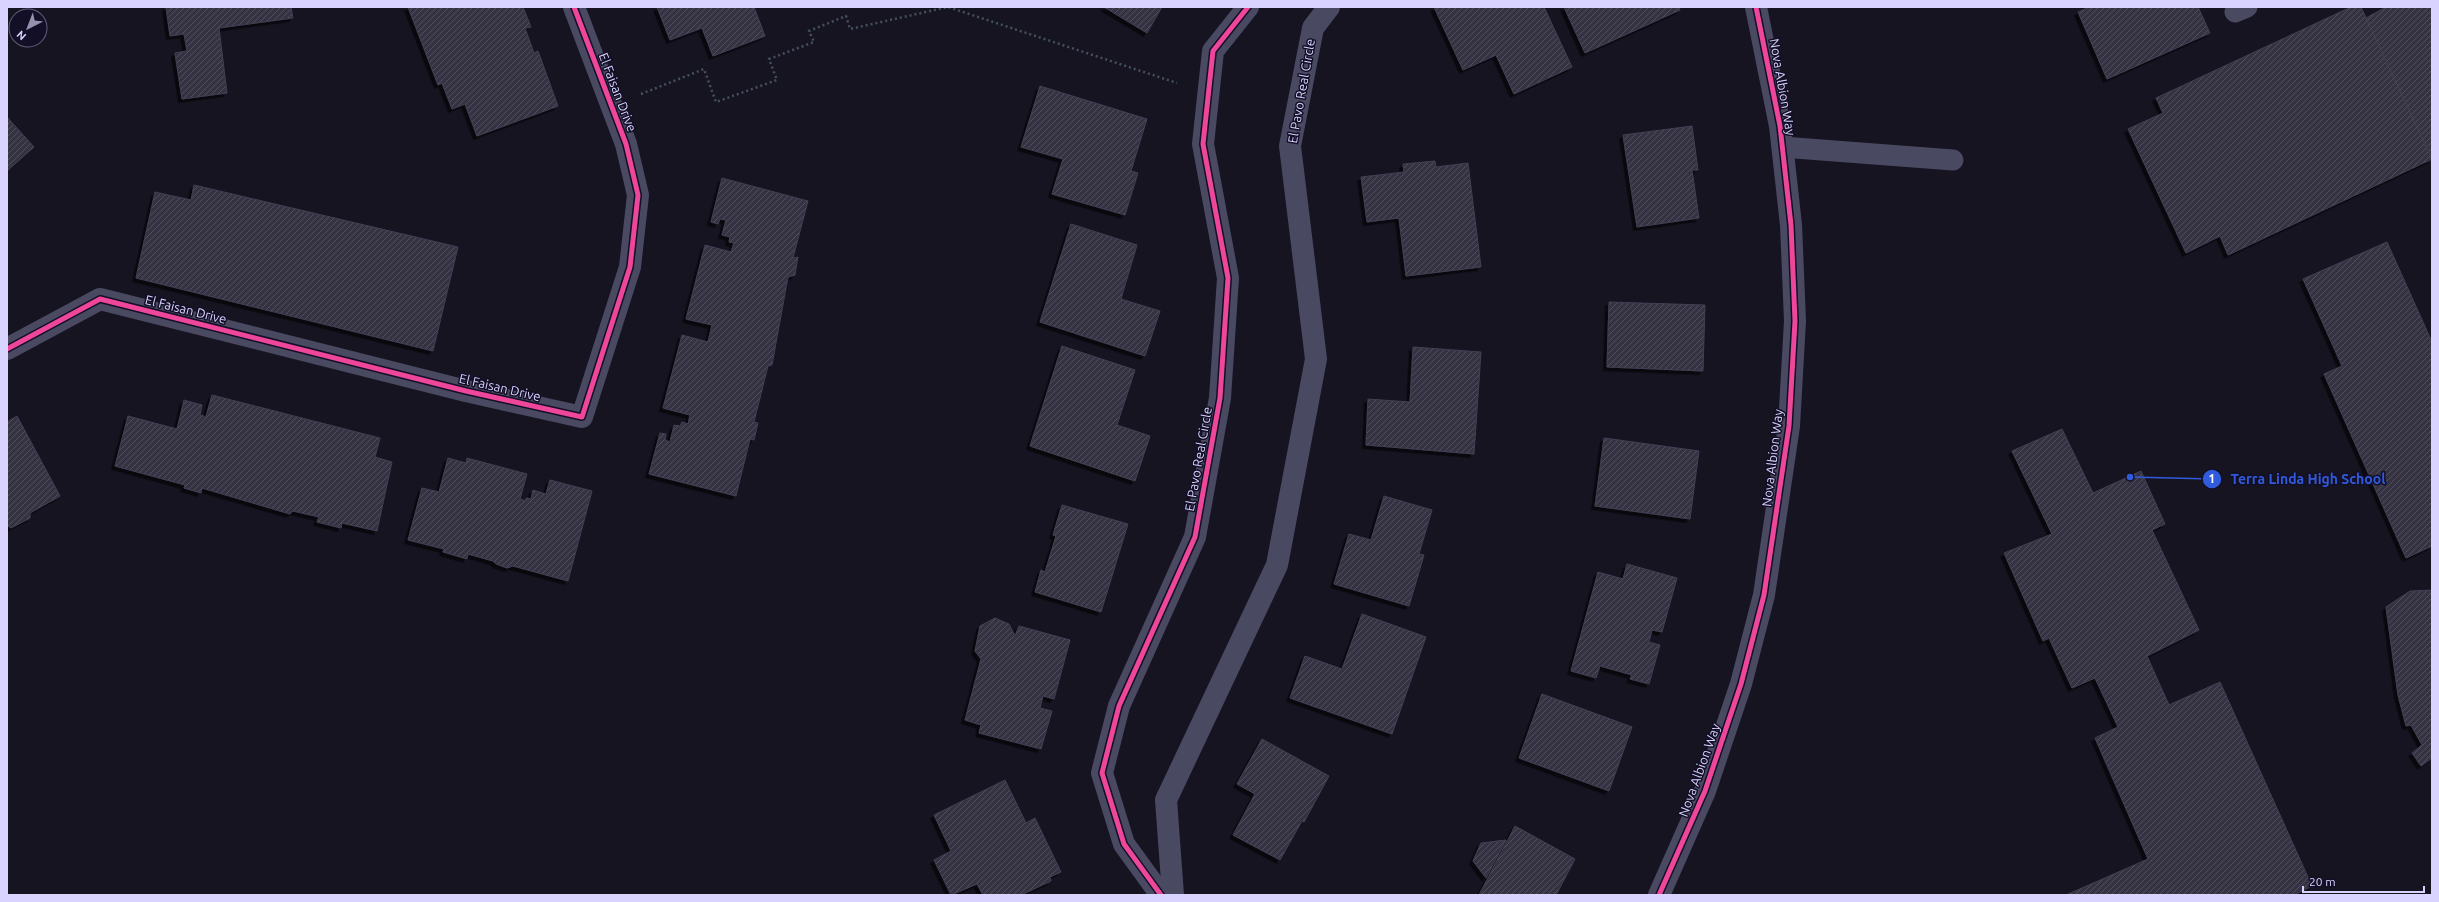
<svg xmlns="http://www.w3.org/2000/svg" width="2439" height="902" font-family="Ubuntu,sans-serif">
	<defs>
		<pattern id="building-hatch" width="6" height="6" patternUnits="userSpaceOnUse"><rect width="6" height="6" fill="#343243"/><path d="M-1 1l2-2M0 6l6-6M5 7l2-2" fill="none" stroke="#514f5f"/></pattern>
		<filter id="shadow"><feDropShadow dx="-3.5" dy="3.5" stdDeviation="0" flood-color="#0009"/></filter>
	</defs>
	<rect width="100%" height="100%" fill="#161421"/>
	<g fill="url(#building-hatch)" stroke="#433f54" filter="url(#shadow)">
		<path d="M166 7H291L293 18 219 28 227 93 182 99 175 53 187 51 184 34 170 36Z"/>
		<path d="M408 7H523L531 27 525 28 534 53 538 51 558 106 477 136 465 104 452 109 442 83 438 85Z"/>
		<path d="M657 7H754L765 36 713 56 702 28 670 40Z"/>
		<path d="M1104 7H1162L1147 33Z"/>
		<path d="M1434 7H1544L1572 67 1514 94 1496 55 1463 70Z"/>
		<path d="M1564 7H1679L1680 10 1585 53Z"/>
		<path d="M2090 7H2198L2210 33 2107 79 2078 12Z"/>
		<path d="M2351 7H2361L2432 159 2228 255 2220 236 2186 253 2128 129 2163 113 2156 98Z"/>
		<path d="M2386 7H2432V159L2366 18Z"/>
		<path d="M1040 86 1147 119 1131 171 1138 173 1125 215 1052 194 1063 159 1021 147Z"/>
		<path d="M7 117 34 147 7 171Z"/>
		<path d="M1692 126 1698 170H1692L1699 218 1637 227 1623 135Z"/>
		<path d="M1435 161 1436 167 1468 163 1481 267 1406 276 1399 218 1367 222 1361 177 1404 172 1403 164Z"/>
		<path d="M722 178 808 201 793 258 798 257 795 275 788 277 772 365 768 366 754 422 758 423 754 440 750 439 736 496 649 474 660 433 666 434 665 440 670 442 674 425 680 426 682 422 688 424 690 415 663 408 682 335 708 342 712 325 686 319 705 245 731 252 734 243 729 242 730 237 722 235 726 220 720 219 718 224 711 222Z"/>
		<path d="M194 185 458 247 433 351 136 278 155 192 191 200Z"/>
		<path d="M1071 224 1137 245 1121 299 1160 311 1145 356 1040 322Z"/>
		<path d="M2387 242 2432 342V546L2406 558 2324 374 2342 366 2303 279Z"/>
		<path d="M1609 302 1705 305 1703 371 1607 367Z"/>
		<path d="M1062 346 1135 370 1117 425 1150 436 1135 481 1030 446Z"/>
		<path d="M1413 347 1481 352 1474 454 1366 445 1368 399 1410 402Z"/>
		<path d="M212 395 380 438 375 457 392 462 377 531 342 523 341 528 317 522 319 517 293 511 290 514 202 488 201 493 184 488 185 485 115 466 128 416 177 429 184 400 202 405 200 415 204 416 205 420Z"/>
		<path d="M17 416 60 496 30 513V518L11 528 7 525V422Z"/>
		<path d="M2062 429 2093 493 2141 471 2165 524 2152 530 2199 630 2147 656 2169 705 2220 682 2312 886 2294 895H2066L2148 859 2095 738 2118 727 2095 678 2072 688 2049 638 2043 641 2004 553 2052 534 2012 451Z"/>
		<path d="M1604 438 1699 451 1690 519 1595 506Z"/>
		<path d="M448 458 466 463 467 458 527 474 520 499 526 501V498L531 499 533 490 546 494 550 480 592 491 568 581 513 566 507 568 496 564 493 561 468 554 467 559 443 552 444 549 408 540 422 488 439 492Z"/>
		<path d="M1384 496 1432 510 1419 554 1424 555 1409 606 1334 584 1349 534 1371 540Z"/>
		<path d="M1062 505 1128 524 1101 612 1035 592 1041 570 1045 572 1056 536 1053 535Z"/>
		<path d="M1627 564 1677 578 1662 632 1652 630 1649 642 1660 645 1649 684 1630 679 1632 675 1600 666 1596 678 1571 671 1598 572 1623 579Z"/>
		<path d="M2432 590V758L2421 766 2412 753 2422 745 2411 725 2406 726 2398 695 2386 607 2410 591Z"/>
		<path d="M1362 614 1426 637 1392 734 1290 698 1305 656 1342 669Z"/>
		<path d="M995 618 1009 624 1015 636 1019 626 1070 640 1054 699 1043 696 1040 708 1052 711 1041 749 979 733 981 725 965 720 981 659 975 651 980 626Z"/>
		<path d="M1542 694 1632 727 1609 791 1519 758Z"/>
		<path d="M1262 739 1329 776 1304 822 1302 821 1280 860 1233 835 1255 794 1237 784Z"/>
		<path d="M1005 780 1026 823 1035 818 1061 872 1050 877 1051 881 1021 895H983L977 884 951 895 934 860 951 851 934 815Z"/>
		<path d="M1515 826 1575 859 1556 895H1479Z"/>
		<path d="M1506 840 1486 878 1473 861 1481 843Z"/>
	</g>
	<g fill="none" stroke-linecap="round" stroke-linejoin="round">
		<path stroke="#44505f" stroke-width="2.5" stroke-dasharray="2 3" stroke-linecap="butt" d="M641 94 704 69 716 102 777 80 769 59 814 42 809 31 846 16 850 29 948 7 1177 83"/>
		<g stroke="#4a4962" stroke-width="21">
			<path d="M2235 12 2247 7"/>
			<path d="M1782 147 1953 160"/>
		</g>
		<g stroke="#4a4962" stroke-width="22">
			<path d="M7 349 100 299 466 391 582 417 630 267 638 195 626 144 574 7"/>
			<path d="M1161 895 1124 844 1102 773 1119 706 1195 537 1220 398 1228 278 1203 144 1213 51 1248 7"/>
			<path d="M1173 895 1166 800 1277 565 1316 359 1290 146 1313 28 1329 7"/>
			<path d="M1659 895 1705 791 1741 684 1764 595 1789 426 1795 321 1791 225 1780 126 1756 7"/>
		</g>
		<defs>
			<g id="cycleway">
				<path d="M7 349 100 299 466 391 582 417 630 267 638 195 626 144 574 7"/>
				<path d="M1161 895 1124 844 1102 773 1119 706 1195 537 1220 398 1228 278 1203 144 1213 51 1248 7"/>
				<path d="M1659 895 1705 791 1741 684 1764 595 1789 426 1795 321 1791 225 1780 126 1756 7"/>
			</g>
		</defs>
		<use href="#cycleway" stroke="#130f26" stroke-width="8"/>
		<use href="#cycleway" stroke="#ed469a" stroke-width="5"/>
	</g>
	<g text-anchor="middle" stroke-width="3" stroke-linejoin="round" paint-order="stroke">
		<g font-size="13" fill="#d9d4ff" stroke="#130f26">
			<text transform="translate(1783 87) rotate(80)" y="5">Nova Albion Way</text>
			<text transform="translate(1301 91) rotate(-80)" y="5">El Pavo Real Circle</text>
			<text transform="translate(618 92) rotate(69)" y="5">El Faisan Drive</text>
			<text transform="translate(186 309) rotate(14)" y="5">El Faisan Drive</text>
			<text transform="translate(500 387) rotate(13)" y="5">El Faisan Drive</text>
			<text transform="translate(1772 458) rotate(-83)" y="5">Nova Albion Way</text>
			<text transform="translate(1198 459) rotate(-80)" y="5">El Pavo Real Circle</text>
			<text transform="translate(1699 770) rotate(-70)" y="5">Nova Albion Way</text>
		</g>
	</g>
	<path fill="none" stroke="#305bdc" stroke-width="1.5" d="M2130 477L2212 479"/>
	<g fill="#305bdc" stroke="#130f26" stroke-width="1.5">
		<circle cx="2130" cy="477" r="4"/>
		<circle cx="2212" cy="479" r="10"/>
	</g>
	<g font-size="12" text-anchor="middle" font-weight="bold" fill="#fff">
		<text x="2212" y="483">1</text>
	</g>
	<g font-size="14" text-anchor="middle" font-weight="bold" fill="#305bdc" stroke="#130f26" stroke-width="3" stroke-linejoin="round" paint-order="stroke">
		<text x="2308" y="484">Terra Linda High School</text>
	</g>
	<rect width="2439" height="902" fill="none" stroke="#d9d4ff" stroke-width="16"/>
	<g transform="translate(28 28) rotate(222)"><circle r="19" fill="#130f26" stroke="#625e7d"/>
	<path d="M0-3L7 15L0 10L-7 15Z" fill="#9591b1"/>
	<text y="-6" font-size="11" font-weight="bold" text-anchor="middle" fill="#d9d4ff">N</text>
	</g>
	<path d="M2303 886v6h121v-6" fill="none" stroke="#d9d4ff" stroke-width="2"/>
	<text x="2309" y="886" font-size="12" fill="#d9d4ff" stroke="#130f26" stroke-width="3" paint-order="stroke">20 m</text>
</svg>
